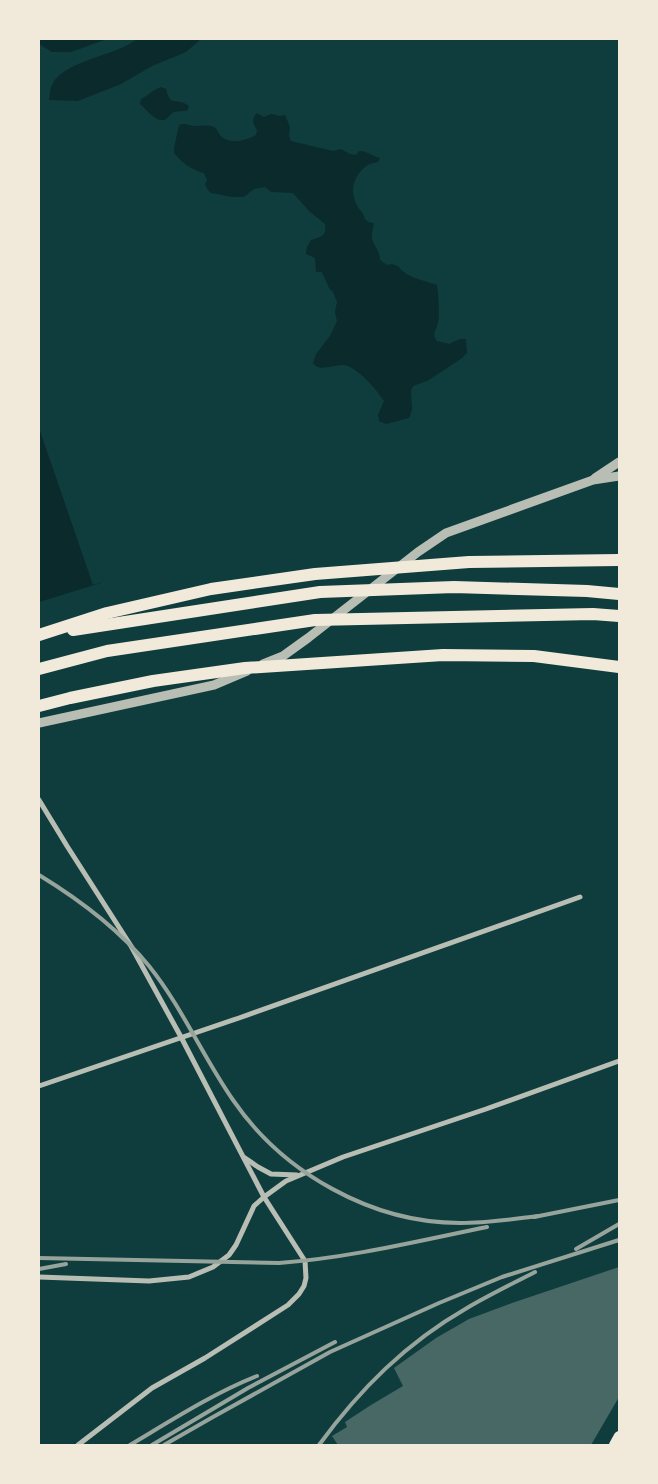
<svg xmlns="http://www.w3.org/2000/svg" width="658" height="1484" font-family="Barlow,sans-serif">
	<rect width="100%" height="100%" fill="#0f3d3e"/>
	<g fill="#0a2a2b">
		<path d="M39 39H107L71 52H52L39 44Z"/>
		<path d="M137 39H201L186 52 152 66 121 84 78 101 49 100C50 95 50 89 52 85 63 60 117 56 137 39Z"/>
		<path d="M161 87 166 89C171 109 176 96 189 106L187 111C183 111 178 111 174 112 170 114 168 119 164 120 155 122 146 109 140 104L141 99C149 95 151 91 161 87Z"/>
		<path d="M257 113 264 117 271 114 280 116 285 115 290 127 289 136 291 141 333 151 341 149 350 154 356 155 359 151C367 151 372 156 380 158L378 162C374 163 367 164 364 168 350 180 350 198 361 211 366 217 363 222 374 223 373 227 372 232 372 236 372 245 380 250 380 260L387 265 392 264 398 266C406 278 424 280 437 285 438 291 440 316 438 322 437 330 431 334 437 341L449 344 460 339H466L467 353 462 358 438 374 427 381 413 386 411 390 412 410 409 418 386 424 379 421 378 415 384 401C375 388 364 375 350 367 338 360 321 375 313 363L316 354 330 336 337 321 335 312 337 302 333 292 329 288 322 272H316L315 258 306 254 307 247 311 240C321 236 327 237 325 224L309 211 293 193 271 192 265 187 254 189 244 197H232L211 193 208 190 205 184 207 180 204 173C192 170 182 163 174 153V148L179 125C186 122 189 126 195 126 200 126 205 125 211 126 218 127 217 133 222 137 231 145 247 140 256 135L257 130C253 124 251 119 257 113Z"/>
		<path d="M39 400 101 583 39 602Z"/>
	</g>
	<path fill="#0f3d3e" d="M39 398 41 400 103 582 93 585 39 428Z"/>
	<path fill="#486865" d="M619 1267V1397L591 1445H338L332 1436 347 1427 345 1422 371 1405 403 1386 394 1368 436 1338 469 1319 512 1303Z"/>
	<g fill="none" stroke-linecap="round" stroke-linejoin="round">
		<g stroke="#b8beb3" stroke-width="5">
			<path d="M39 800 67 846 131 946 181 1037 264 1197 305 1261 306 1278 304 1286 299 1294 288 1305 205 1358 152 1388 78 1445"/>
			<path d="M39 1086 239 1018 580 897"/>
			<path d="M245 1158 258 1167 271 1174 297 1175"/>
			<path d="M39 1277 149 1281 189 1277 213 1267 229 1255 236 1245 254 1206 264 1197 286 1181 343 1157 486 1109 619 1061"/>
		</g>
		<g stroke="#b8beb3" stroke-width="9">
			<path d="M595 478 619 462"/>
			<path d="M263 664 283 656 308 638 418 552 446 533 593 480 619 476"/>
			<path d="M39 723 214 685 247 671"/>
		</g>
		<path stroke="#f1e9da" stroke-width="10" d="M614 1445 619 1436"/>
		<g stroke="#f1e9da" stroke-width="12">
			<path d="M73 630 320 592 454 587 587 591 619 594"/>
			<path d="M39 635 107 613 211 589 315 574 469 562 619 560"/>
			<path d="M39 669 107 651 315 620 593 614 619 616"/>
			<path d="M39 706 70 698 153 681 245 668 443 655 534 656 619 667"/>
		</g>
		<g stroke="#97a49c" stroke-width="4">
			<path d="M39 875C80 900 118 928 149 966 182 1007 203 1057 233 1100 283 1173 372 1223 460 1223 487 1223 513 1219 539 1216"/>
			<path d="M534 1217 619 1200"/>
			<path d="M576 1249 619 1224"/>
			<path d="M39 1258 279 1263C349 1258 418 1241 487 1227"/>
			<path d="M39 1269 66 1264"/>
			<path d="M130 1445C172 1420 212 1394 257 1376"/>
			<path d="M152 1445 248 1388 335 1342"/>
			<path d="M164 1445 213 1417 330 1352 439 1303 502 1277 619 1240"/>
			<path d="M319 1445C360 1389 406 1343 467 1308 489 1295 512 1284 535 1272"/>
		</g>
	</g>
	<rect width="658" height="1484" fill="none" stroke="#f1e9da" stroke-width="80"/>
</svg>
